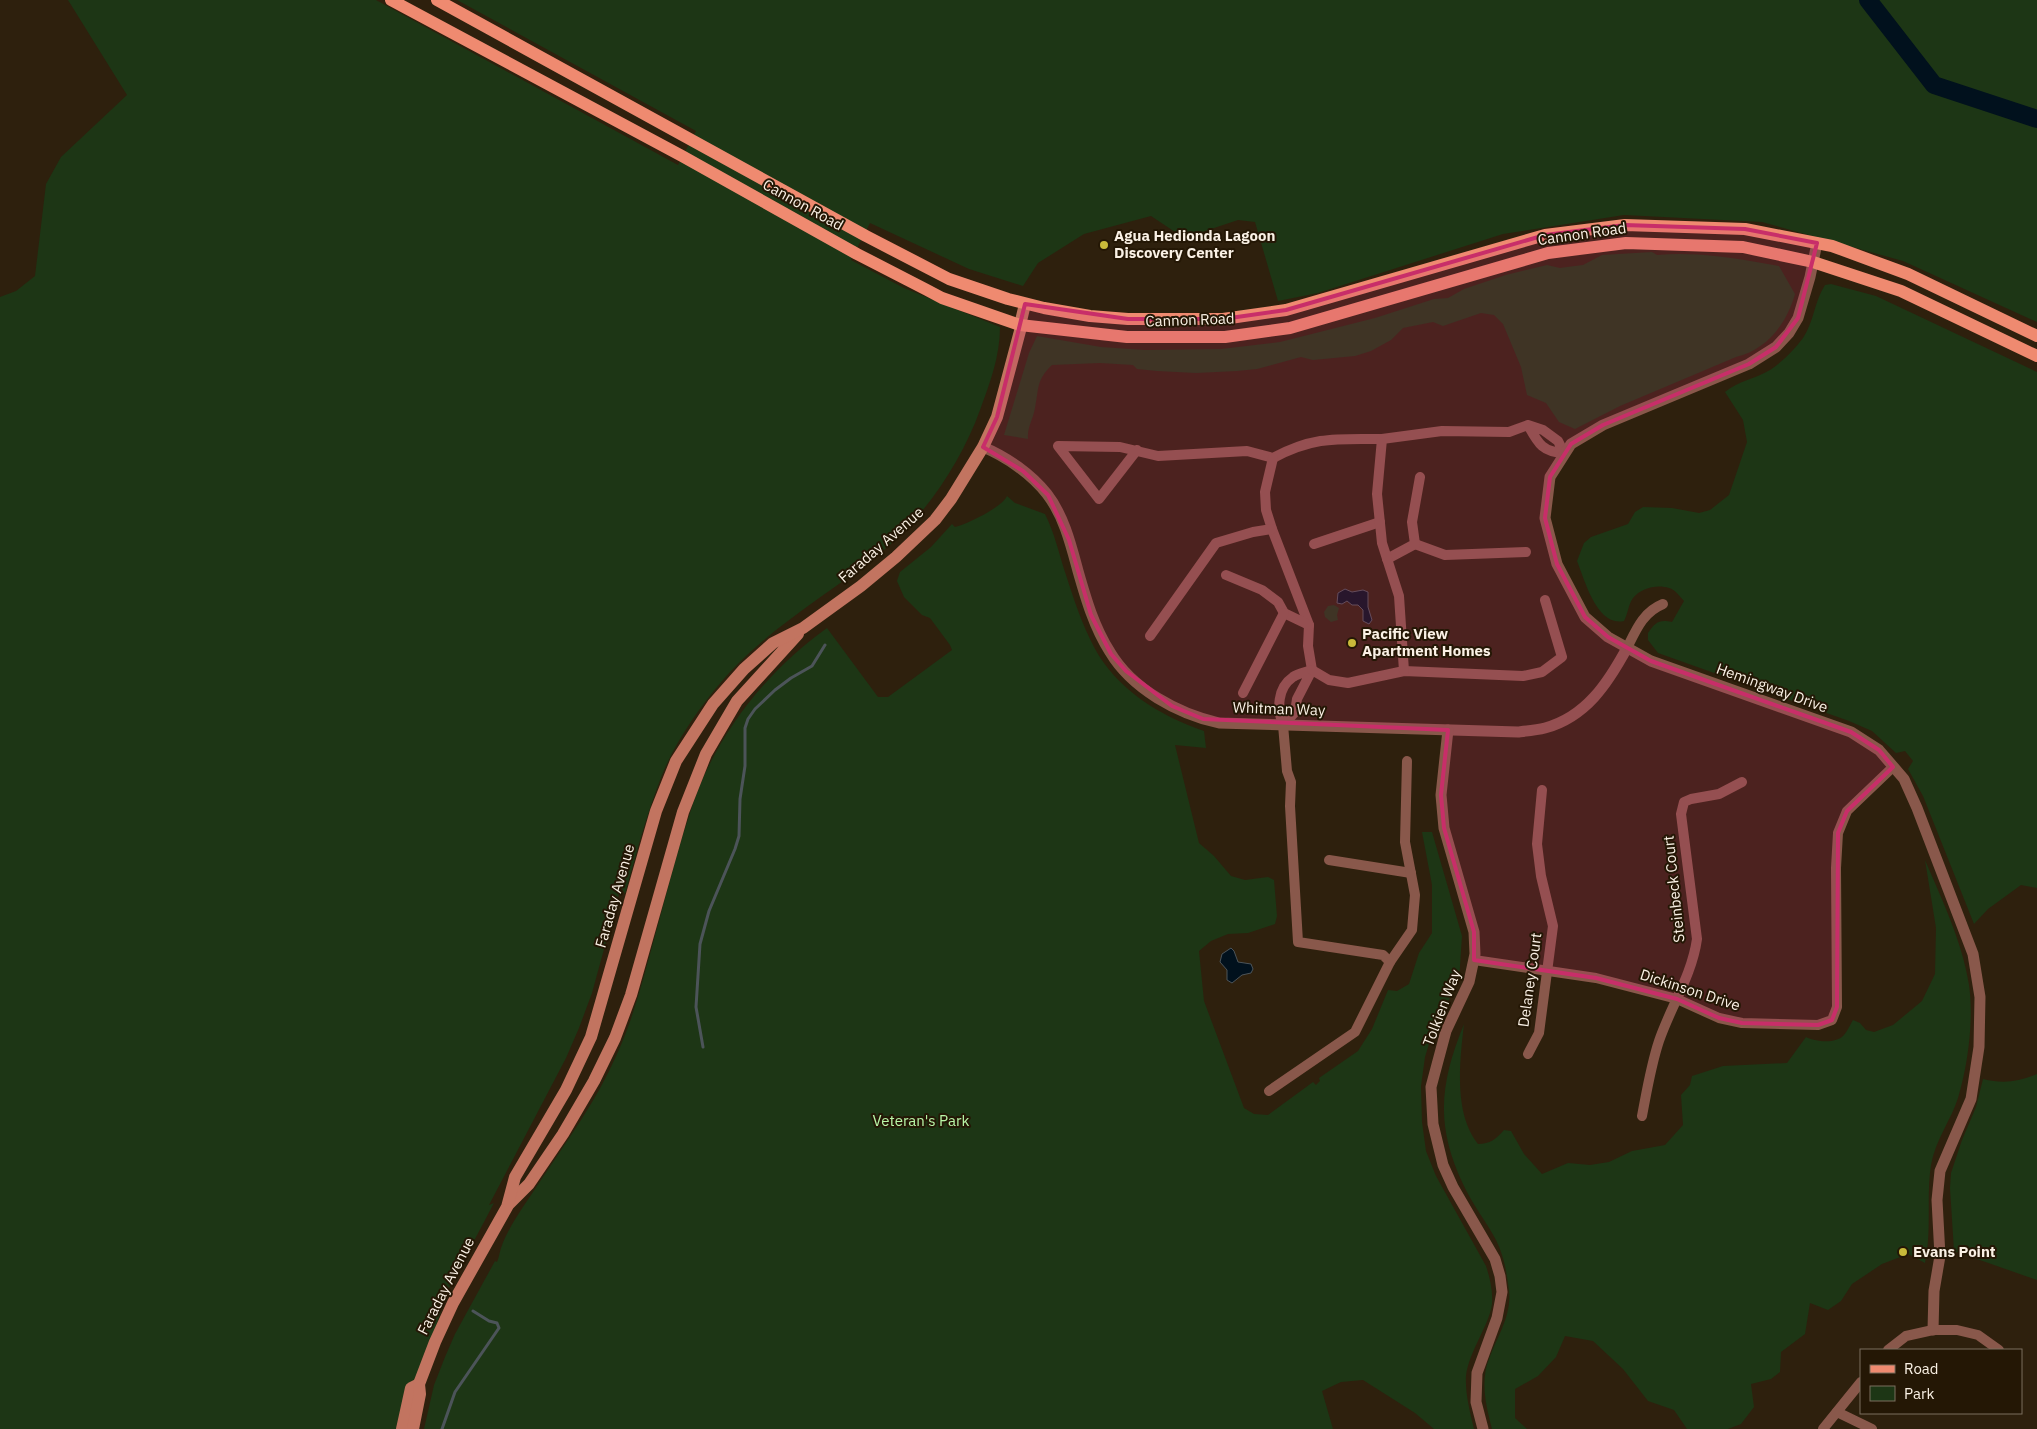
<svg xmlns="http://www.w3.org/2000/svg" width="2037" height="1429" font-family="'IBM Plex Sans',sans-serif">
	<rect width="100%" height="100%" fill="#2e200d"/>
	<g fill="#1d3615">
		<path d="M68 0H376L678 165 696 131 457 0H2037V322L1903 261 1762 222 1624 215 1503 234 1318 293 1278 301 1255 222 1238 220 1184 238 1151 216 1084 234 1038 263 1023 286 969 269 870 223 851 260 904 288 1000 327C1000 356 990 383 980 410 961 463 923 519 879 554 830 593 774 625 731 671 705 699 676 740 662 775 647 813 636 854 625 894L621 887 592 993 579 1028 566 1058 489 1205 494 1203 448 1290 402 1429H0V297L16 291 35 276 46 184 61 157 127 95Z"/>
		<path d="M1652 252 1657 255C1698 251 1740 259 1779 266L1795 294C1787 323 1767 350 1736 357L1620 406 1575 429 1559 422 1546 403 1527 395 1521 367 1503 324 1494 315 1481 313 1443 326 1433 322 1403 328 1391 340 1371 351 1355 356 1313 360 1301 357 1257 369 1237 371 1196 373 1157 371 1137 369 1133 365 1100 363 1052 365C1036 380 1039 389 1035 408 1033 420 1027 427 1028 439L1004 435 1029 353 1037 336 1101 347 1145 350 1221 349 1280 342 1375 318 1434 299 1448 298 1464 289 1506 275 1547 265 1560 268 1567 267 1583 265 1602 255Z"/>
		<path d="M1831 284 1876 296 2037 372V888L2021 885 1988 909 1974 924 1923 796 1908 769 1913 761 1905 751 1896 753 1872 731 1849 721 1658 653 1648 640V633C1655 622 1660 619 1672 622L1684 601C1680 597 1675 589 1669 588 1657 584 1641 588 1633 598 1628 605 1628 614 1624 621 1597 627 1585 581 1577 561L1584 543 1591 537 1628 524 1635 512 1643 507 1672 508 1699 513 1710 510 1729 495 1747 442 1743 420 1725 392C1738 381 1755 379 1770 370 1782 362 1794 350 1803 338 1814 322 1814 302 1825 285Z"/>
		<path d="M1007 496 1015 503 1045 514C1055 534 1059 554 1066 575 1074 600 1082 624 1094 647 1116 689 1160 716 1204 731L1206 748 1175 745 1199 843 1214 856 1231 876 1245 880 1268 877 1274 880 1277 916 1275 924 1248 933 1228 934 1211 941 1199 951 1204 1001 1244 1108 1254 1114 1268 1115 1313 1082 1316 1085 1320 1081 1319 1078 1358 1051 1372 1029 1388 990 1397 991 1409 984 1419 953 1432 933V885L1422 832H1432L1462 936 1459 981 1434 1028 1425 1057 1421 1086 1422 1122 1426 1151 1436 1176 1486 1266C1490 1278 1493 1291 1492 1304 1489 1326 1469 1351 1466 1376 1465 1393 1470 1412 1474 1429H1434L1415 1413 1363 1380 1341 1382 1322 1391 1333 1429H424L434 1385 445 1357 455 1334 495 1261 497 1262C499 1257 500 1251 501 1248 509 1225 526 1203 539 1183 567 1141 597 1100 617 1054 633 1019 643 980 653 943 665 900 675 858 689 816 712 740 763 674 827 628L878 697H888L952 650 950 645 930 618 922 615 904 597 897 581 900 572 931 547 952 524 955 527C967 524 1001 508 1007 496Z"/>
		<path d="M1334 605 1339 608 1337 615 1338 620 1331 622 1325 617 1324 612 1328 606Z"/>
		<path d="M1925 860C1942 900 1962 941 1969 985 1974 1019 1968 1065 1958 1098 1951 1120 1935 1141 1931 1165 1926 1196 1932 1230 1925 1263L1908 1254 1882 1264 1852 1284 1841 1301 1828 1310 1810 1303 1805 1334 1781 1352 1780 1372 1771 1379 1751 1384 1754 1407 1741 1424 1728 1429H1687L1674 1410 1648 1401 1623 1369 1593 1341 1565 1336 1556 1357 1538 1376 1515 1389V1418L1527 1429H1492C1486 1405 1480 1382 1489 1359 1497 1337 1512 1315 1509 1291 1507 1273 1504 1256 1496 1240 1486 1221 1472 1204 1463 1184 1435 1125 1440 1083 1464 1024 1460 1060 1453 1113 1478 1144 1490 1144 1496 1139 1504 1130L1511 1131 1524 1154 1542 1174 1568 1163 1590 1165 1609 1162 1632 1151 1665 1145 1683 1125 1681 1095 1690 1085 1692 1076 1723 1066 1787 1063 1806 1037C1816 1042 1836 1044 1844 1035 1848 1030 1850 1025 1853 1020L1860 1023 1866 1030 1874 1032 1893 1025 1922 1001 1935 974 1936 928Z"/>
		<path d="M2037 1074V1280L1954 1251 1950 1188 1951 1173 1962 1140 1976 1107 1983 1079C2003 1084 2018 1082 2037 1074Z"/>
	</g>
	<g fill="#01111d" stroke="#4c5459">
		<path d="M1345 589 1352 592 1363 590 1368 592V607L1372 620 1369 624 1363 621V610L1358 605H1352L1347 601 1342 604 1337 603 1338 593Z"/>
		<path d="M1231 948 1234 951 1238 962 1251 964 1253 969 1251 973 1242 975 1232 983 1227 980V970L1220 962 1222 954Z"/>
	</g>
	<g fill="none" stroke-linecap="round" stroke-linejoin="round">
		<g stroke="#4c5459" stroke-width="3">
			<path d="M703 1047 696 1007 700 944 709 911 735 849 739 836 740 799 745 766V728L748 719 755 709 775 690 791 678 812 666 825 645"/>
			<path d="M442 1429 455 1392 499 1328 497 1323 489 1321 473 1311"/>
		</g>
		<path stroke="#01111d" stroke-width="18" d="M1868 0 1934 85 2037 119"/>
		<g stroke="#89584b" stroke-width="10">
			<path d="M1137 450 1099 499 1058 446 1120 447 1158 456 1247 451 1273 458C1314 436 1337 439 1382 439"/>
			<path d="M1273 458 1265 492 1266 510 1272 529 1309 625 1308 646 1312 670 1297 699 1295 712 1283 725C1277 709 1277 688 1293 677 1298 673 1307 672 1312 670"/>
			<path d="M1314 544 1380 522"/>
			<path d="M1415 544 1445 555 1526 552"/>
			<path d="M1387 559 1415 544 1412 522 1420 477"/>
			<path d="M1226 575 1262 590 1278 602 1284 613 1309 625"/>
			<path d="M1150 636 1216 543 1253 532 1272 529"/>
			<path d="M1627 648C1636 630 1643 612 1663 604"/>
			<path d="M1312 670 1329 680 1348 683 1404 671 1523 676 1542 672 1562 657 1545 600"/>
			<path d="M1404 671 1399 596 1382 543 1377 494 1382 439 1442 431 1509 432 1528 425 1543 430 1558 441 1564 453C1542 452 1538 443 1528 425"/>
			<path d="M1243 693 1284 613"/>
			<path d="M1329 860 1411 873"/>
			<path d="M1474 960 1596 978 1677 999 1719 1018 1742 1023 1818 1025 1832 1020 1837 1007 1836 868 1838 833 1847 811 1893 767"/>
			<path d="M1390 962 1412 930 1415 895 1405 842 1407 761"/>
			<path d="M1528 1054 1539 1033 1553 926 1541 876 1537 844 1542 790"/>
			<path d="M1269 1091 1355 1032 1390 962 1383 955 1298 942 1290 806 1291 782 1287 771 1283 725"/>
			<path d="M1642 1116C1647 1090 1651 1065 1659 1041 1671 1006 1692 975 1697 939L1681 814 1684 802 1691 799 1719 794 1742 782"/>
			<path d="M1888 1350 1906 1336 1933 1330H1957L1978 1335 1999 1350"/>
			<path d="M1837 1412 1872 1429"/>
			<path d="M1823 1429 1861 1382"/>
		</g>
		<g stroke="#89584b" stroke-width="11">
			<path d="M1817 243 1810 277 1798 318 1789 333 1776 347 1749 364 1603 425 1571 444 1550 477 1545 518 1557 564 1585 617 1608 637 1651 661 1851 732 1879 750 1904 779 1917 808 1973 954 1980 997 1979 1047 1971 1099 1940 1171 1937 1200 1940 1256 1934 1291 1933 1330"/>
			<path d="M983 447C1007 457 1031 474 1047 494 1064 516 1071 545 1078 571 1086 599 1094 627 1110 652 1132 689 1178 714 1219 723L1518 732C1527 731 1537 730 1545 728 1586 717 1608 683 1627 648"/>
			<path d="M1448 730 1441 795 1444 828 1474 932 1475 954 1469 982 1446 1031 1431 1087 1433 1124 1443 1165 1453 1187 1495 1259 1500 1276 1502 1292 1497 1318 1477 1373 1476 1402 1483 1429"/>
		</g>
		<g stroke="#c27460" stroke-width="12">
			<path d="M1020 325 1025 304"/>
			<path d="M508 1205 529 1184 563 1134 594 1081 615 1038 631 995 683 812 706 754 737 701 798 634"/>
			<path d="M402 1429 411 1388 419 1384"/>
			<path d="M413 1429 420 1394 419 1384 435 1342 453 1303 507 1207 515 1177 566 1090 591 1037 656 811 676 761 713 704 744 669 773 643 803 628 861 586 896 557 935 520 951 499 983 447 997 417 1020 331"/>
		</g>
		<g stroke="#ef8a70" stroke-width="12">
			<path d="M391 0 682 156 857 254 927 290 942 298 1020 325 1127 337H1225L1290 328 1548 253 1626 243 1743 247 1813 262 1901 291 2037 356"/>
			<path d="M437 0 866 236 949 279 1008 299 1044 308 1090 316 1128 319H1223L1286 310 1545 235 1625 225 1745 229 1832 246 1908 274 2037 336"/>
		</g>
	</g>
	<path fill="#c82e69" fill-opacity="0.2" stroke="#c82e69" stroke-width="4" stroke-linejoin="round" d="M1625 225 1745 229 1817 243 1798 318 1776 347 1749 364 1603 425 1571 444 1550 477 1545 518 1557 564 1585 617 1608 637 1651 661 1851 732 1879 750 1893 767 1847 811 1838 833 1837 1007 1832 1020 1818 1025 1742 1023 1719 1018 1677 999 1596 978 1474 960V932L1444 828 1441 795 1448 730 1203 719 1172 706 1126 671 1111 654 1091 615 1069 540 1048 495 1023 471 983 447 997 417 1025 304 1128 319H1223L1286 310 1545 235Z"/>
	<g fill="#c9ba3a" stroke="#241705" stroke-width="2">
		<circle cx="1104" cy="245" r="5"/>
		<circle cx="1352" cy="643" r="5"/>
		<circle cx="1903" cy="1252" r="5"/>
	</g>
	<g text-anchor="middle" stroke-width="4" stroke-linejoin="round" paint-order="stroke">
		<g font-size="15" fill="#faf1e5" stroke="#241705">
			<text transform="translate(803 205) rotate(29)" y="5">Cannon Road</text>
			<text transform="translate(1582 234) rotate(-8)" y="5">Cannon Road</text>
			<text transform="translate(1190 320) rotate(-2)" y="5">Cannon Road</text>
			<text transform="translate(881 545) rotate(-41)" y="5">Faraday Avenue</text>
			<text transform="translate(1772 688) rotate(20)" y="5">Hemingway Drive</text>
			<text transform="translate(1279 709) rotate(2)" y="5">Whitman Way</text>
			<text transform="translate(1674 889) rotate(-96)" y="5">Steinbeck Court</text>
			<text transform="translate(615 896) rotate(-74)" y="5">Faraday Avenue</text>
			<text transform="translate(1530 980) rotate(-82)" y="5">Delaney Court</text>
			<text transform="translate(1690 990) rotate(18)" y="5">Dickinson Drive</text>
			<text transform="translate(1442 1008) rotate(-69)" y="5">Tolkien Way</text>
			<text transform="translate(446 1286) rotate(-63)" y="5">Faraday Avenue</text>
		</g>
		<g font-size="15" font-weight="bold" fill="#faf1e5" stroke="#241705" text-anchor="start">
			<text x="1114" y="241">Agua Hedionda Lagoon<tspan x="1114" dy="17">Discovery Center</tspan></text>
			<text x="1362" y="639">Pacific View<tspan x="1362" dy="17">Apartment Homes</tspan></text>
			<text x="1913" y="1257">Evans Point</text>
		</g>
		<g font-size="15" fill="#b9f7a8" stroke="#241705">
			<text x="921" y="1126">Veteran's Park</text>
		</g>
	</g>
	<rect x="1860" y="1349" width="162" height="65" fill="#241705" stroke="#7a6e5f"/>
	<rect x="1870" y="1365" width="25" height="8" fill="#ef8a70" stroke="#7a6e5f"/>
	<text x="1904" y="1374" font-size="15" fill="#faf1e5">Road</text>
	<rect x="1870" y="1386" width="25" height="15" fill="#1d3615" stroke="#7a6e5f"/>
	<text x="1904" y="1399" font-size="15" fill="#faf1e5">Park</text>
</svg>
